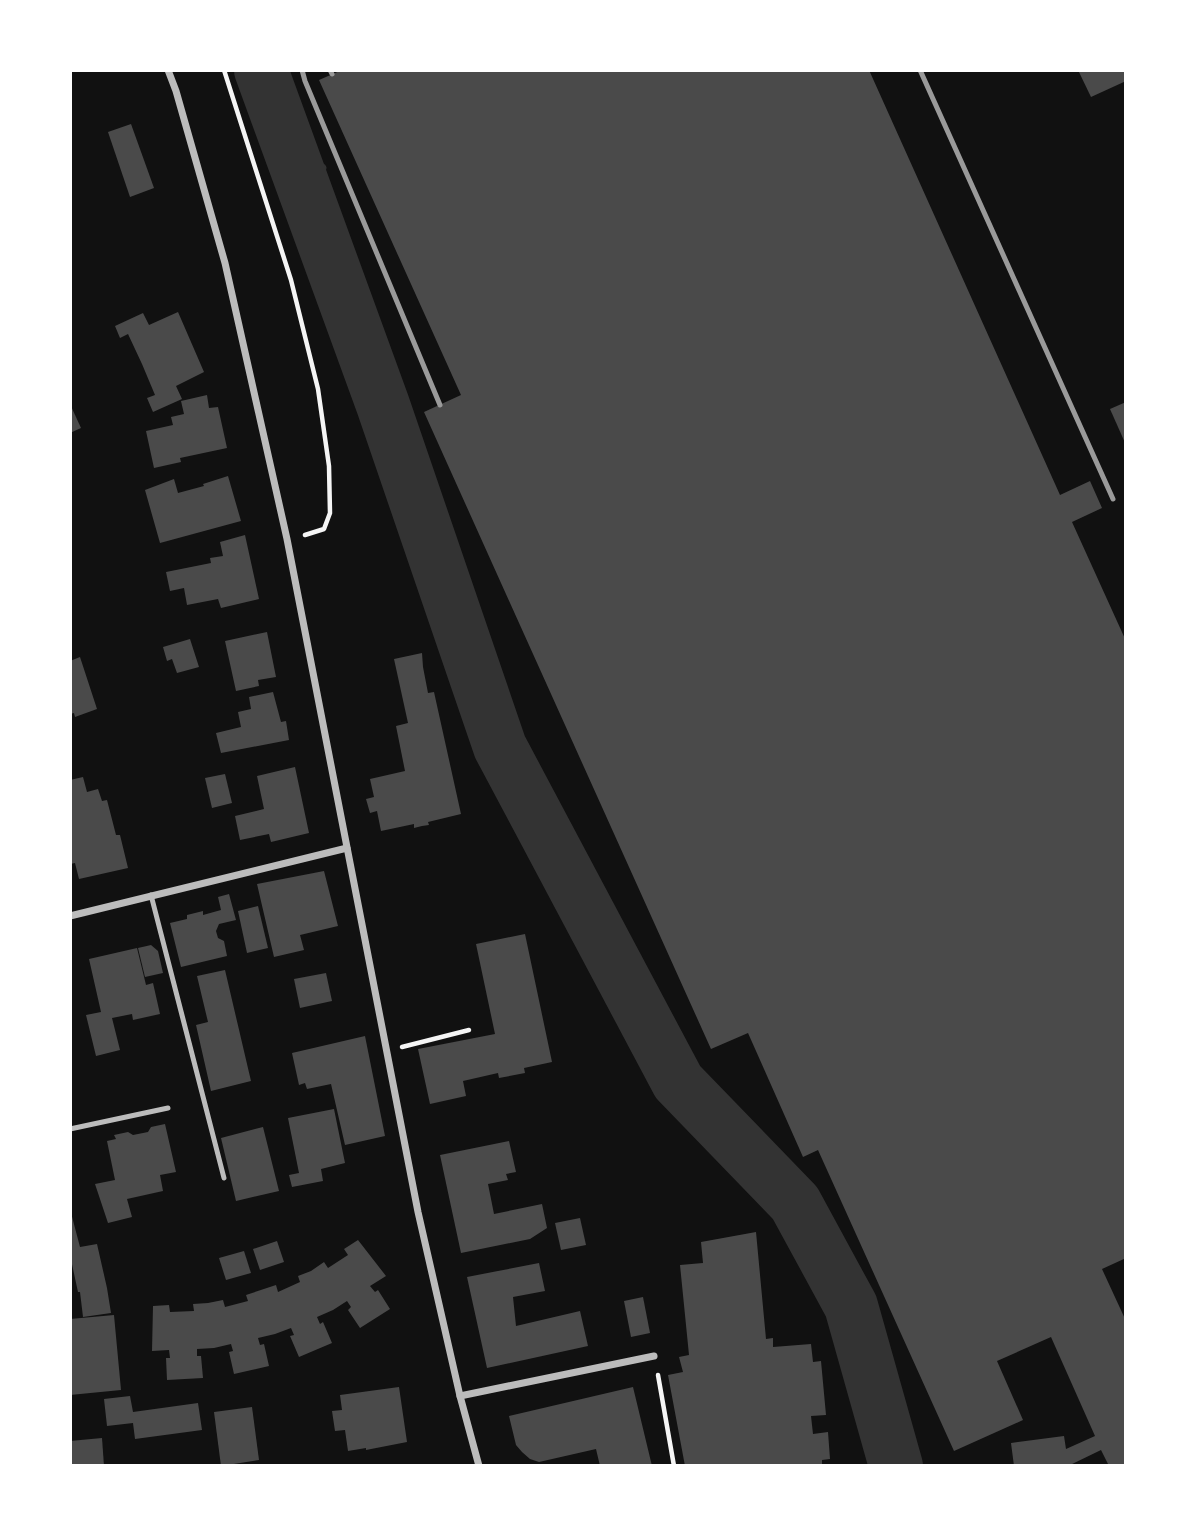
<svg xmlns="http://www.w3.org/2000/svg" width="1196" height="1536" font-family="'Roboto Condensed',sans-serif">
	<rect width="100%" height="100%" fill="#111"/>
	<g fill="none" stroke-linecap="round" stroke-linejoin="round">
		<path stroke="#333" stroke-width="9" d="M305 186 322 168"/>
		<path stroke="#333" stroke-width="54" d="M261 70 383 405 500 747 678 1082 795 1203 851 1306 896 1466"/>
	</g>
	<g fill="#4a4a4a">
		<path d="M342 70H869L1060 495 1090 481 1102 508 1072 522 1126 641V1258L1102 1269 1126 1321V1466H1109L1101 1450 1068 1466H1014L1011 1443 1064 1436 1066 1449 1095 1436 1051 1337 997 1361 1023 1420 954 1451 818 1150 803 1157 748 1033 711 1049 424 412 461 395 319 80Z"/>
		<path d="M1078 70H1126V81L1091 97Z"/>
		<path d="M131 124 154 188 130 197 108 132Z"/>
		<path d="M178 312 204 372 176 386 182 399 153 412 147 398 155 395 142 364 128 334 120 338 115 326 143 313 149 325Z"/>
		<path d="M207 395 209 408 218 407 227 448 180 458 181 462 154 468 146 431 173 425 171 417 184 414 181 401Z"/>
		<path d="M1126 402V445L1110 409Z"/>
		<path d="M70 404 81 428 70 433Z"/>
		<path d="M228 476 241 521 160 543 145 490 174 479 178 493 204 486 203 484Z"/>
		<path d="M245 535 259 599 221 608 218 599 187 605 184 588 170 591 166 572 211 563 210 558 223 556 220 542Z"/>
		<path d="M267 632 276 677 258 680 259 686 236 691 225 641Z"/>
		<path d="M190 639 199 667 177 673 172 659 167 661 163 647Z"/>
		<path d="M422 653 423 667 428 693 434 692 461 814 428 822 429 825 422 826 414 828V824L381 831 377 811 370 813 366 799 374 797 370 779 405 771 396 726 408 723 394 659Z"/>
		<path d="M80 657 97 709 75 717 74 713 70 714V661Z"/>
		<path d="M273 692 281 722 286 721 289 740 221 753 216 733 241 727 238 712 251 709 249 697Z"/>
		<path d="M295 767 309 833 271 842 269 834 240 840 235 816 264 809 257 776Z"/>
		<path d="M225 774 232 803 212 808 205 778Z"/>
		<path d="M83 777 87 792 98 789 102 801 107 800 116 835H120L128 868 79 879 75 863 70 864V780Z"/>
		<path d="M324 871 338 926 300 935 304 950 274 957 257 884Z"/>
		<path d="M229 894 236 920 219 924 216 931 218 938 224 941 227 956 181 967 170 923 187 919V915L203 911V915L221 910 218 897Z"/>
		<path d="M258 906 268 948 247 953 238 911Z"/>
		<path d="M525 934 552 1062 524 1068 525 1073 499 1078 498 1073 463 1081 466 1096 430 1104 418 1049 495 1034 476 944Z"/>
		<path d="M151 945 158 951 163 973 145 977 138 948Z"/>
		<path d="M137 948 146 985 153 983 160 1014 133 1020 132 1014 112 1018 120 1050 96 1056 86 1015 101 1012 89 959Z"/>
		<path d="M225 970 251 1081 211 1091 196 1025 208 1022 197 976Z"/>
		<path d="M326 973 332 1001 300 1008 294 979Z"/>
		<path d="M365 1036 385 1136 345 1145 331 1084 307 1089 305 1083 299 1085 292 1053Z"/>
		<path d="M334 1109 345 1163 321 1169 323 1181 292 1187 289 1175 299 1173 288 1118Z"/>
		<path d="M165 1124 176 1172 160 1175 163 1191 127 1199 132 1217 108 1223 95 1184 115 1180 107 1141 116 1139 114 1135 128 1132 133 1135 148 1132 151 1127Z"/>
		<path d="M263 1127 279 1191 236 1201 221 1138Z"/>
		<path d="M509 1141 516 1172 506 1174 508 1180 488 1184 494 1214 542 1204 547 1228 530 1239 461 1253 440 1155Z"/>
		<path d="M70 1209 80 1247 97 1244 107 1288 111 1313 83 1317 80 1292H78L70 1255Z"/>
		<path d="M580 1218 586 1245 561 1250 555 1223Z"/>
		<path d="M756 1232 766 1339 773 1338V1347L811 1344 813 1362 821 1361 826 1415 811 1416 813 1434 828 1432 830 1459 822 1460V1466H685L668 1375 683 1372 679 1357 689 1355 680 1265 703 1263 701 1242Z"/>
		<path d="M358 1240 386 1276 370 1286 375 1292 378 1290 390 1309 360 1328 348 1310 351 1307 347 1301 333 1310 317 1317 320 1324 323 1322 332 1343 299 1357 290 1336 294 1335 291 1328 275 1334 258 1338 260 1345 264 1344 269 1366 234 1374 229 1352 233 1351 231 1344 214 1348 197 1349V1356H201L203 1378 167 1380 166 1358H170L169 1350 152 1351 153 1306 169 1305 170 1312 194 1311 193 1304 208 1303 223 1300 225 1307 248 1301 246 1295 276 1285 278 1292 300 1282 298 1276 311 1271 324 1262 328 1268 348 1255 344 1249Z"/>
		<path d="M277 1241 284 1262 260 1270 253 1249Z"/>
		<path d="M244 1251 251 1273 226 1280 219 1258Z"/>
		<path d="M539 1263 545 1291 513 1297 516 1326 580 1311 588 1346 487 1368 467 1277Z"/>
		<path d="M643 1297 650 1333 631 1337 624 1301Z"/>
		<path d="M114 1315 121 1390 70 1395V1319Z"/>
		<path d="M399 1387 407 1442 366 1450V1448L348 1451 345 1430 335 1431 332 1411 342 1410 340 1395Z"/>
		<path d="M633 1387 652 1466H600L596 1449 539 1462 530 1459 522 1452 516 1445 509 1416Z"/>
		<path d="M130 1396 133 1412 198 1403 202 1430 135 1439 133 1423 107 1426 104 1399Z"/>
		<path d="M252 1407 259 1460 221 1466 214 1412Z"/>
		<path d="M102 1438 104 1466H70V1441Z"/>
	</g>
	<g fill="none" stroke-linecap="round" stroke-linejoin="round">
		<g stroke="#f5f5f5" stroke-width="4.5">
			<path d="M224 70 291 280 318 389 329 466 330 513 324 529 305 535"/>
			<path d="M402 1047 469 1030"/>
			<path d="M658 1375 674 1466"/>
		</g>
		<g stroke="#bcbcbc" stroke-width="5">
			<path d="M151 895 224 1178"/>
			<path d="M70 1129 168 1108"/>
		</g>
		<g stroke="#bcbcbc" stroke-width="7">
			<path d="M168 70 176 91 225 263 287 539 418 1212 460 1396 479 1466"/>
			<path d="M70 916 347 848"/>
			<path d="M460 1396 654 1356"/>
		</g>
		<g stroke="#9a9a9a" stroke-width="5">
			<path d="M302 70 305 81 440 405"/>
			<path d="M330 70 332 74"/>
			<path d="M920 70 1113 499"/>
		</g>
	</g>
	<rect width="1196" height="1536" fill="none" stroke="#ffffff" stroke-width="144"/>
</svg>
